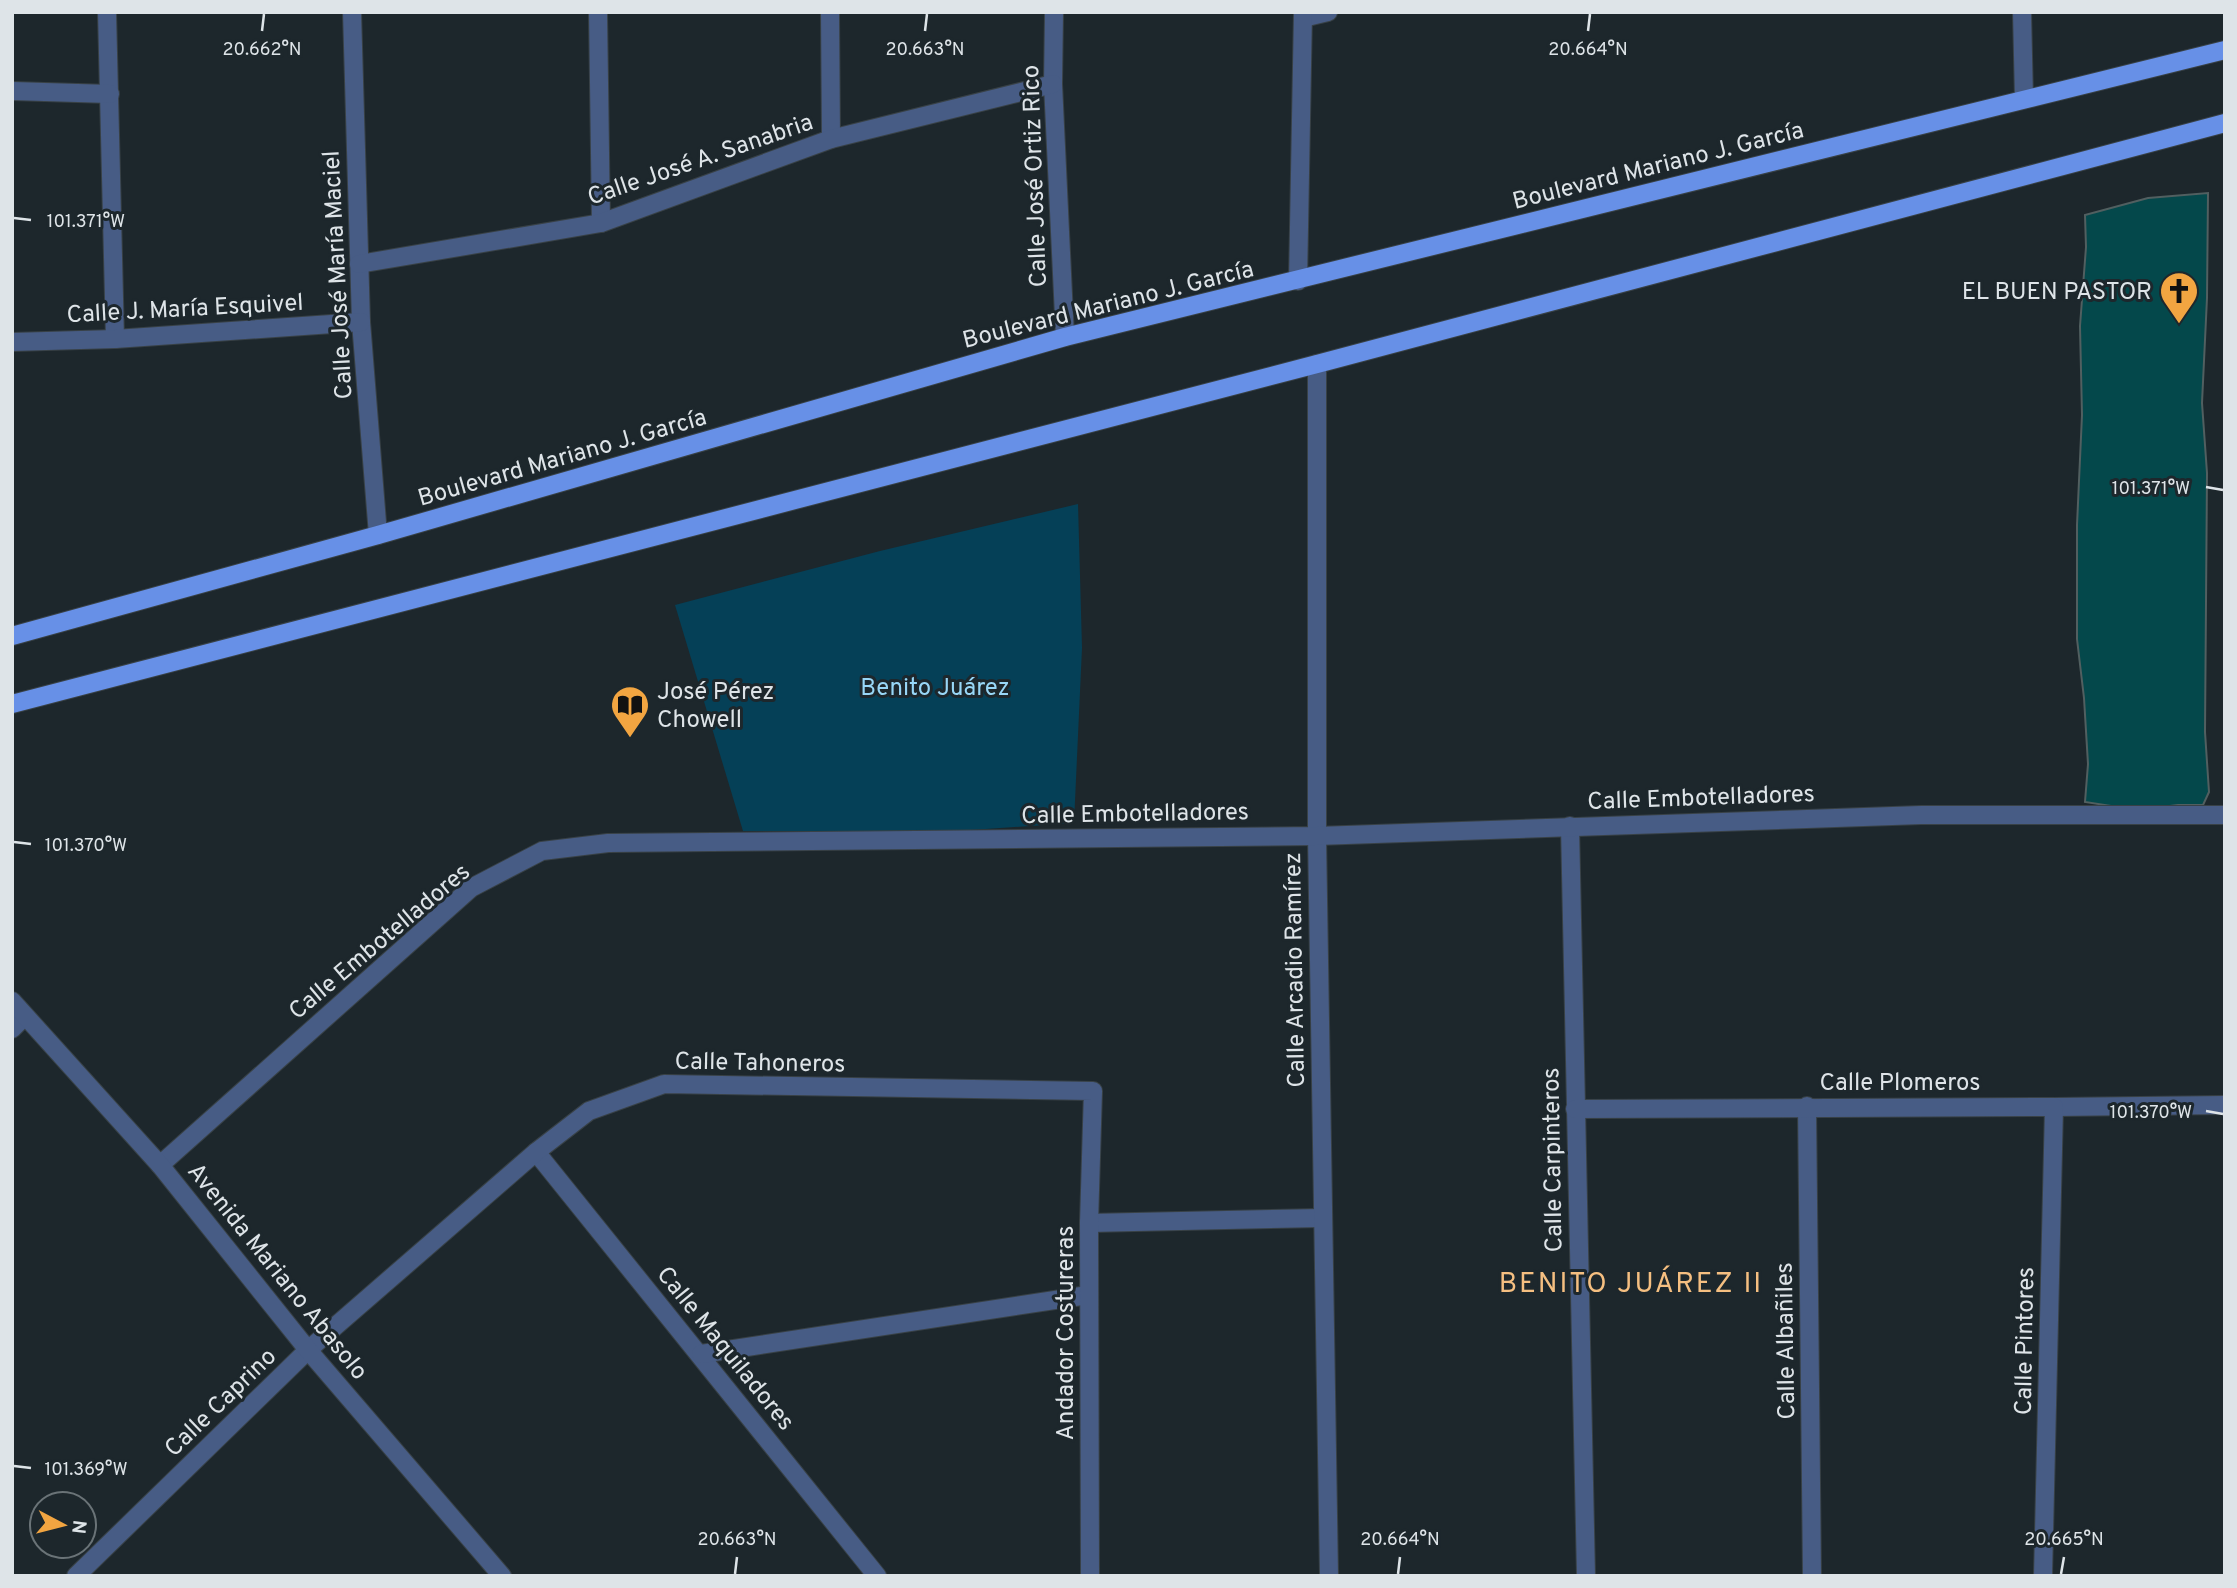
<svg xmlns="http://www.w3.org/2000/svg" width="2237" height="1588" font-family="Overpass,sans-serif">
	<rect width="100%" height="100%" fill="#1d272c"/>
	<path fill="#054057" d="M1078 504 1082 648 1074 823 957 831H743L675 605 880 551Z"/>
	<path fill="#04484b" stroke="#515f60" stroke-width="2" d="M2208 193 2207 298 2202 403 2207 473 2205 732 2209 792 2203 805H2178L2137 810 2085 802 2088 764 2084 698 2077 639V525L2082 415 2080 326 2086 247 2085 215 2148 198Z"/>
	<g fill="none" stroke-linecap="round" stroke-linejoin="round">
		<defs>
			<g id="pedestrian">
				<path d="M2054 1107 2225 1105"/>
				<path d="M1089 1223 1321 1218"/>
			</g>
			<g id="minor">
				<path d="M107 12 115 339"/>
				<path d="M352 12 361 322 378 535"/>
				<path d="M598 12 601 223"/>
				<path d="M830 12 831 139"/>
				<path d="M1054 12 1053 84 1065 337"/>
				<path d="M2022 12 2024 99"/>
				<path d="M1303 18 1328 12"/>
				<path d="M12 91 110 94"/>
				<path d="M359 264 601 223 831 139 1053 84"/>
				<path d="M1298 281 1303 12"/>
				<path d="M12 342 115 339 361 322"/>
				<path d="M1317 364V836L1329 1576"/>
				<path d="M1570 826 1586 1576"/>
				<path d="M12 1029 25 1016"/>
				<path d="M1807 1106 1812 1576"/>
				<path d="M1575 1109 2054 1107 2043 1576"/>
				<path d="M536 1152 877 1576"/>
				<path d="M160 1165 471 888 542 851 608 843 1317 836 1921 815H2225"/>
				<path d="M701 1354 1088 1295"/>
				<path d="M76 1576 308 1350 536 1152 589 1111 664 1084 1093 1091 1089 1223 1090 1576"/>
			</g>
			<path id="tertiary" d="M12 1001 160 1165 308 1350 502 1576"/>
			<g id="primary">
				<path d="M12 636 378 535 1065 337 2225 50"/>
				<path d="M12 704 1317 364 2225 123"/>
			</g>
		</defs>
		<use href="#pedestrian" stroke="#384146" stroke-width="20"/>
		<use href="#minor" stroke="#384146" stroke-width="20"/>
		<use href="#tertiary" stroke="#384146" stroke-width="20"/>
		<use href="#primary" stroke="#384146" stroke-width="20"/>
		<use href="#pedestrian" stroke="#475c85" stroke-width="18"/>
		<use href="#minor" stroke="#475c85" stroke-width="18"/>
		<use href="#tertiary" stroke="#475c85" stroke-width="18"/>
		<use href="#primary" stroke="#6790e7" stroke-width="18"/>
	</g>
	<path fill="none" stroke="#dee4e8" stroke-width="2.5" d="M262 31 264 14M925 31 927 14M1588 31 1590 14M14 218 31 220M2206 487 2223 490M14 842 31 844M2206 1111 2223 1114M14 1466 31 1468M735 1574 737 1557M1398 1574 1400 1557M2061 1574 2064 1557"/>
	<defs>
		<symbol id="church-pin" viewBox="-11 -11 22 30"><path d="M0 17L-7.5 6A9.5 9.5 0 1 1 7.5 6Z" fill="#f2a541" stroke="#1d272c"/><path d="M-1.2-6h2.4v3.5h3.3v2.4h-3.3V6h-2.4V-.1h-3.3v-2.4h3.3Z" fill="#111"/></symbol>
		<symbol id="library-pin" viewBox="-11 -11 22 30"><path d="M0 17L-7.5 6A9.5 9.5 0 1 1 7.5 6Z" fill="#f2a541" stroke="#1d272c"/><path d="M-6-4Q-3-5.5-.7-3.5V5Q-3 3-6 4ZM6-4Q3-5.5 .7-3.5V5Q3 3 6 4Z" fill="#111"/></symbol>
	</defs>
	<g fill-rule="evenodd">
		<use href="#church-pin" x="2157" y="269" width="44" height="60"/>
		<use href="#library-pin" x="608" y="683" width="44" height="60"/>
	</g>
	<g text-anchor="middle" stroke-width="6" stroke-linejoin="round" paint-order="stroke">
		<g font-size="24" fill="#dee4e8" stroke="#1d272c">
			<text transform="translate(700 159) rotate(-19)" y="8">Calle José A. Sanabria</text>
			<text transform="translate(1658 165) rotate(-14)" y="8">Boulevard Mariano J. García</text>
			<text transform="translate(1034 176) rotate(-92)" y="8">Calle José Ortiz Rico</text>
			<text transform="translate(337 275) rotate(-93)" y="8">Calle José María Maciel</text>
			<text transform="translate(1108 304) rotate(-14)" y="8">Boulevard Mariano J. García</text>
			<text transform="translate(185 308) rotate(-3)" y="8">Calle J. María Esquivel</text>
			<text transform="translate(562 457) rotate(-16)" y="8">Boulevard Mariano J. García</text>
			<text transform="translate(1701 797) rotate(-2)" y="8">Calle Embotelladores</text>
			<text transform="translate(1135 813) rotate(-1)" y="8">Calle Embotelladores</text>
			<text transform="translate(379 941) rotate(-40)" y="8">Calle Embotelladores</text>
			<text transform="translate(1294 970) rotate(-91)" y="8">Calle Arcadio Ramírez</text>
			<text transform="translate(760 1062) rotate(1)" y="8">Calle Tahoneros</text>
			<text x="1900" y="1090">Calle Plomeros</text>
			<text transform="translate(1552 1160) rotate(-91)" y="8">Calle Carpinteros</text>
			<text transform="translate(278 1271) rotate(51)" y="8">Avenida Mariano Abasolo</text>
			<text transform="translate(1065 1333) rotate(-90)" y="8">Andador Costureras</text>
			<text transform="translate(1785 1341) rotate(-91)" y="8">Calle Albañiles</text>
			<text transform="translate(2024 1341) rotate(-89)" y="8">Calle Pintores</text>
			<text transform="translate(726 1348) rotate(51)" y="8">Calle Maquiladores</text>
			<text transform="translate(220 1402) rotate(-44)" y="8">Calle Caprino</text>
		</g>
		<g font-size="24" fill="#dee4e8" stroke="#1d272c" text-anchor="end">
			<text x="2152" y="299">EL BUEN PASTOR</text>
			<text x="657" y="699" text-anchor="start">José Pérez<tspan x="657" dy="28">Chowell</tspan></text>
		</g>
		<g font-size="24" fill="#98d7f7" stroke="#1d272c">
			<text x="935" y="695">Benito Juárez</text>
		</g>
		<g font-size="28" letter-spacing="2" fill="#f5bf81" stroke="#1d272c">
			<text x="1631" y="1292">BENITO JUÁREZ II</text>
		</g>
	</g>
	<g font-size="18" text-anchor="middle" fill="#dee4e8" stroke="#1d272c" stroke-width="6" stroke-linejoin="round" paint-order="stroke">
		<text x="262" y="55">20.662°N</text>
		<text x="925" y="55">20.663°N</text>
		<text x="1588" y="55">20.664°N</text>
		<text x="86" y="227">101.371°W</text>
		<text x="2151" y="494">101.371°W</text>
		<text x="86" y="851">101.370°W</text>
		<text x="2151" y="1118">101.370°W</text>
		<text x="86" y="1475">101.369°W</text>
		<text x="737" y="1545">20.663°N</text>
		<text x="1400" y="1545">20.664°N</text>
		<text x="2064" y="1545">20.665°N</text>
	</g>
	<rect width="2237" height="1588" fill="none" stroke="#dee4e8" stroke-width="28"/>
	<g transform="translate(63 1525) rotate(97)"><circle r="33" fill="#1d272c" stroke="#6a7377" stroke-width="2"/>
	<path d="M0-5L12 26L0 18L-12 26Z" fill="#f2a541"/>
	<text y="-10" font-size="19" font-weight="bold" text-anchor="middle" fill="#dee4e8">N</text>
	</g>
</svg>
